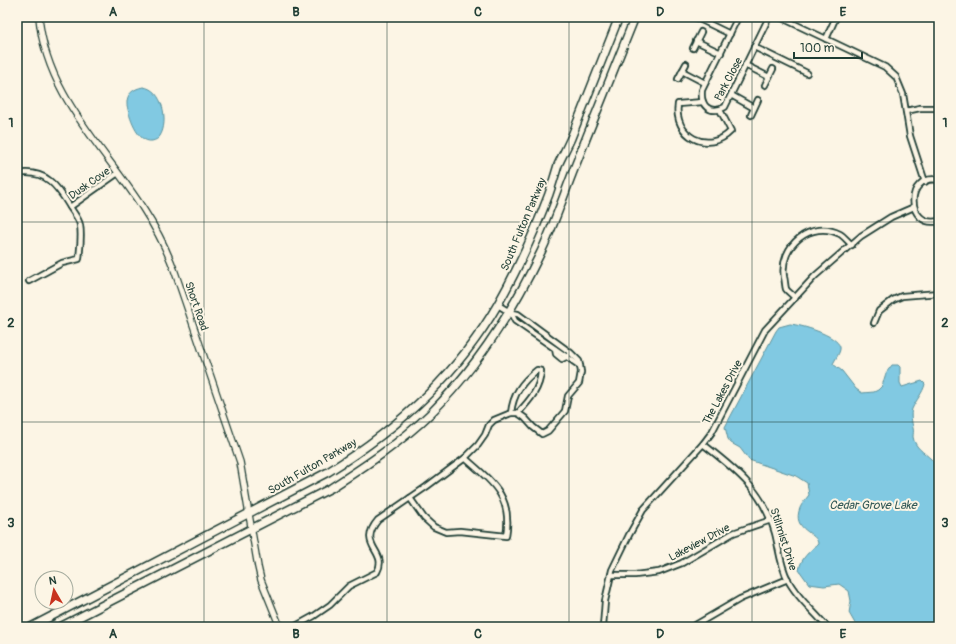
<svg xmlns="http://www.w3.org/2000/svg" width="956" height="644" font-family="Pangolin,sans-serif">
	<rect width="100%" height="100%" fill="#fcf5e5"/>
	<filter id="ink" filterUnits="userSpaceOnUse"><feTurbulence type="fractalNoise" baseFrequency=".025" numOctaves="2"/><feDisplacementMap in="SourceGraphic" scale="8" xChannelSelector="R" yChannelSelector="G"/><feConvolveMatrix kernelMatrix="1 2 1 2 8 2 1 2 1" color-interpolation-filters="sRGB"/></filter>
	<g filter="url(#ink)">
		<g fill="#81c9e2" stroke="#5a919c">
			<path d="M143 87C163 89 169 122 160 136 158 139 156 140 152 141 137 143 129 116 127 105 126 94 133 89 143 87Z"/>
			<path d="M790 324C801 325 837 335 840 347 841 352 835 359 833 364L842 371 856 389 862 393 874 392 878 390 882 386 886 373 892 365H898L900 367V383L902 387 922 381 925 384C923 393 916 400 912 409 910 415 912 422 913 428 914 431 913 434 913 437 915 448 924 452 931 459 934 461 937 465 939 469V627H857L849 613 851 601 849 591 839 584 824 586 809 584 799 570C801 558 809 552 818 544 818 532 791 531 800 508 802 503 806 499 809 495L807 483 796 476 749 460 740 448 731 443 728 439 725 427 776 331 779 327Z"/>
		</g>
		<g fill="none" stroke-linecap="round" stroke-linejoin="round">
			<defs>
				<g id="minor">
					<path d="M695 17 730 34"/>
					<path d="M738 17 702 90C700 106 710 115 725 107L769 17"/>
					<path d="M780 17 885 67 896 77 903 94 910 136 925 182"/>
					<path d="M826 39 836 17"/>
					<path d="M696 41 721 53"/>
					<path d="M754 47 807 73"/>
					<path d="M693 48 701 32"/>
					<path d="M745 65 769 77"/>
					<path d="M682 71 705 83"/>
					<path d="M678 79 686 64"/>
					<path d="M765 85 773 69"/>
					<path d="M731 95 754 108"/>
					<path d="M703 102 678 104C673 136 708 155 731 131L720 110"/>
					<path d="M906 111 920 108H939"/>
					<path d="M751 115 758 100"/>
					<path d="M17 174C45 169 57 185 70 207 73 212 79 219 80 225 82 237 80 247 79 259L62 263 29 281"/>
					<path d="M939 180C904 173 906 229 939 221"/>
					<path d="M70 207 118 173"/>
					<path d="M795 298C793 295 788 292 786 289 785 286 785 280 784 277 779 246 811 219 840 234 844 236 848 242 852 245"/>
					<path d="M511 313 515 321 580 366"/>
					<path d="M874 323 879 311 893 300 902 296 939 293"/>
					<path d="M555 349 556 354 562 359 568 356"/>
					<path d="M511 413C513 394 522 382 537 370L541 371C540 389 530 400 518 413"/>
					<path d="M703 444C736 470 763 490 775 533 779 548 780 565 788 580 797 598 814 611 827 627"/>
					<path d="M410 498 424 518 434 527 446 532 460 531 506 536C513 496 492 482 465 458"/>
					<path d="M611 575H635L659 572 682 563 733 533 771 520"/>
					<path d="M294 627 314 616 330 605 349 586 377 572C389 551 356 546 378 520L426 487 465 458 478 445 485 435 489 425 494 420 511 413H518L525 418 533 427 542 434 548 431 565 411 568 396 579 383 581 372 580 366 579 361 571 353 518 314 511 313 498 305"/>
					<path d="M603 627 605 601 612 570 629 535 643 510 703 444 712 432 765 330 815 276 861 236 891 217 914 207"/>
					<path d="M692 627 740 599 788 579"/>
				</g>
				<path id="tertiary" d="M39 17C46 95 104 147 144 210 157 230 167 250 175 272L240 462 258 567 261 580 280 627"/>
				<g id="trunk">
					<path d="M31 627 328 472C396 430 458 374 498 304 518 269 535 231 549 194 552 185 555 175 558 165 562 156 567 147 571 138 587 98 603 57 619 17"/>
					<path d="M60 627 331 488C365 466 400 443 430 414 476 368 511 314 539 256 553 228 563 197 574 169 594 118 615 67 635 17"/>
				</g>
			</defs>
			<use href="#minor" stroke="#1f3d34" stroke-width="8"/>
			<use href="#tertiary" stroke="#1f3d34" stroke-width="8"/>
			<use href="#trunk" stroke="#1f3d34" stroke-width="10"/>
			<use href="#minor" stroke="#fcf5e5" stroke-width="4.5"/>
			<use href="#tertiary" stroke="#fcf5e5" stroke-width="5.5"/>
			<use href="#trunk" stroke="#fcf5e5" stroke-width="7"/>
		</g>
	</g>
	<path fill="none" stroke="#1f3d34" stroke-width="1" stroke-opacity="0.55" d="M204 17V627M387 17V627M569 17V627M752 17V627M17 222H939M17 422H939"/>
	<g text-anchor="middle" stroke-width="4" stroke-linejoin="round" paint-order="stroke">
		<g font-size="11" fill="#1f3d34" stroke="#fcf5e5">
			<text transform="translate(728 79) rotate(-62)" y="4">Park Close</text>
			<text transform="translate(89 183) rotate(-35)" y="4">Dusk Cove</text>
			<text transform="translate(523 224) rotate(-67)" y="4">South Fulton Parkway</text>
			<text transform="translate(197 306) rotate(71)" y="4">Short Road</text>
			<text transform="translate(722 392) rotate(-62)" y="4">The Lakes Drive</text>
			<text transform="translate(312 466) rotate(-30)" y="4">South Fulton Parkway</text>
			<text transform="translate(784 539) rotate(72)" y="4">Stillmist Drive</text>
			<text transform="translate(699 542) rotate(-28)" y="4">Lakeview Drive</text>
		</g>
		<g font-size="12" font-style="italic" fill="#335957" stroke="#fcf5e5">
			<text x="873" y="509">Cedar Grove Lake</text>
		</g>
	</g>
	<rect width="956" height="644" fill="none" stroke="#fcf5e5" stroke-width="44"/>
	<g transform="translate(54 590) rotate(351)"><circle r="19" fill="#fcf5e5" stroke="#a4ab9e"/>
	<path d="M0-3L7 15L0 10L-7 15Z" fill="#c8321e"/>
	<text y="-6" font-size="11" font-weight="bold" text-anchor="middle" fill="#1f3d34">N</text>
	</g>
	<path d="M794 52v6h68v-6" fill="none" stroke="#1f3d34" stroke-width="2"/>
	<text x="800" y="52" font-size="12" fill="#1f3d34" stroke="#fcf5e5" stroke-width="3" paint-order="stroke">100 m</text>
	<rect x="22" y="22" width="912" height="600" fill="none" stroke="#1f3d34" stroke-width="1.5"/>
	<g font-size="13" text-anchor="middle" font-weight="bold" fill="#1f3d34">
		<text x="113" y="16">A</text>
		<text x="296" y="16">B</text>
		<text x="478" y="16">C</text>
		<text x="660" y="16">D</text>
		<text x="843" y="16">E</text>
		<text x="11" y="127">1</text>
		<text x="945" y="127">1</text>
		<text x="11" y="327">2</text>
		<text x="945" y="327">2</text>
		<text x="11" y="527">3</text>
		<text x="945" y="527">3</text>
		<text x="113" y="638">A</text>
		<text x="296" y="638">B</text>
		<text x="478" y="638">C</text>
		<text x="660" y="638">D</text>
		<text x="843" y="638">E</text>
	</g>
</svg>
